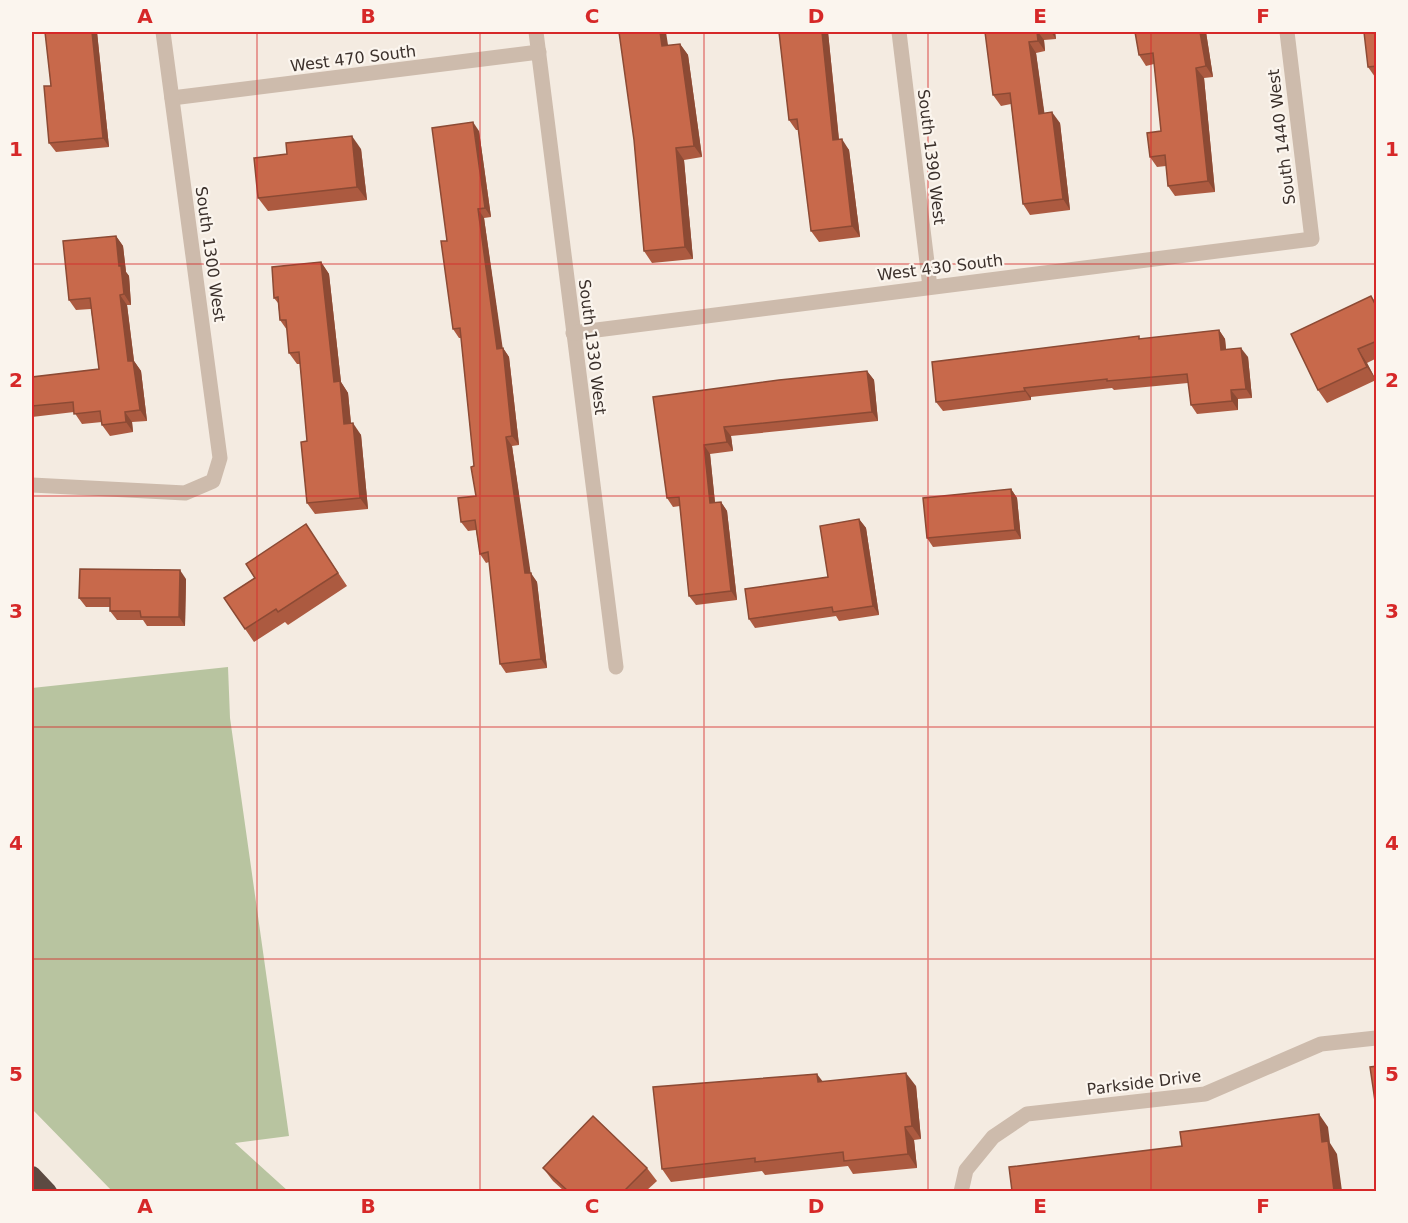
<svg xmlns="http://www.w3.org/2000/svg" width="1408" height="1223" font-family="'DejaVu Sans',sans-serif">
	<rect width="100%" height="100%" fill="#f4ebe1"/>
	<path fill="#b8c4a0" d="M228 667 230 718 289 1136 235 1143 288 1191H112L32 1109V688Z"/>
	<g fill="none" stroke-linecap="round" stroke-linejoin="round">
		<g stroke="#cdbbac" stroke-width="15">
			<path d="M536 32 616 667"/>
			<path d="M899 32 930 287"/>
			<path d="M172 98 539 52"/>
			<path d="M573 333 1312 239 1287 32"/>
			<path d="M32 485 185 493 213 481 220 458 163 32"/>
			<path d="M961 1192 966 1170 993 1137 1027 1114 1205 1094 1321 1044 1376 1038"/>
		</g>
		<path stroke="#5c4a42" stroke-width="18" d="M32 1175 48 1192"/>
	</g>
	<g fill="#ac5a40">
		<path d="M45 32H102H97L109 147 56 152 49 143 51 86Z"/>
		<path d="M779 32H828L839 139 849 150 860 237 819 242 811 231 799 130H796L789 120Z"/>
		<path d="M985 32H1055L1056 39 1044 40 1045 51 1036 53 1044 113 1060 123 1070 210 1030 215 1023 204 1011 104 1001 106 993 95Z"/>
		<path d="M1206 32 1213 77 1204 78 1215 192 1175 196 1168 186 1166 166 1157 167 1150 157 1161 131 1154 64 1146 66 1139 55Z"/>
		<path d="M1377 32V77H1375L1368 67Z"/>
		<path d="M680 44 688 55 702 157 684 160 693 259 652 263 644 251 634 140 668 46Z"/>
		<path d="M479 131 491 217 484 218 502 348H503L509 357 519 445 512 446 530 573 537 582 547 668 506 673 500 664 489 562 486 563 480 554 476 530 468 531 461 522 476 496 474 466 461 338H459L453 329 447 241Z"/>
		<path d="M361 149 367 200 268 211 258 198Z"/>
		<path d="M116 236 123 246 126 272 129 276 131 305H127L134 361 141 371 147 421 132 422 133 432 110 436 102 425V422L82 424 74 412 32 417V377L99 369 91 309 76 310 69 300Z"/>
		<path d="M321 262 329 274 341 382 348 393 351 423 361 435 368 509 315 514 307 503V441L300 364H297L289 353 287 330 280 320 278 303 274 298Z"/>
		<path d="M1371 296 1377 304V358L1367 363 1376 380 1327 403 1318 390Z"/>
		<path d="M1219 330 1225 339 1226 350 1248 357 1252 398 1238 399V410L1197 414 1191 405 1188 383 1114 390 1112 388 1031 397V400L943 411 936 402 1141 339Z"/>
		<path d="M867 371 874 380 878 421 731 436 733 451 710 454 715 503 721 502 727 511 737 600 696 605 689 596 680 506 673 507 667 498 653 397Z"/>
		<path d="M1011 489 1017 498 1021 539 933 547 927 538Z"/>
		<path d="M859 519 866 528 879 615 839 621 836 616 755 628 749 619 828 577Z"/>
		<path d="M315 538 347 586 288 625 285 622 254 642 224 598Z"/>
		<path d="M186 579 185 626H147L143 620H117L110 611V607H86L79 598Z"/>
		<path d="M823 1081 916 1086 921 1139 914 1140 917 1168 853 1174 848 1166 765 1175 762 1171 671 1182 662 1169Z"/>
		<path d="M543 1168H647L657 1181 646 1191H564L553 1181Z"/>
	</g>
	<g fill="#8c4a34">
		<path d="M92 32H97L109 147 103 138Z"/>
		<path d="M660 32H666L670 58 662 46Z"/>
		<path d="M822 32H828L840 151 833 140Z"/>
		<path d="M1037 32H1038L1044 40 1045 51 1038 41Z"/>
		<path d="M1051 32H1055L1056 39Z"/>
		<path d="M1200 32H1206L1213 77 1206 66Z"/>
		<path d="M1029 42 1036 53 1046 124 1039 114Z"/>
		<path d="M680 44 688 55 702 157 694 146Z"/>
		<path d="M1196 68 1204 78 1215 192 1208 181Z"/>
		<path d="M1052 112 1060 123 1070 210 1063 199Z"/>
		<path d="M473 122 479 131 491 217 485 208Z"/>
		<path d="M352 136 361 149 367 200 357 187Z"/>
		<path d="M842 139 849 150 860 237 852 226Z"/>
		<path d="M676 148 684 160 693 259 685 247Z"/>
		<path d="M478 209 484 218 504 357 497 349Z"/>
		<path d="M116 236 123 246 126 272 129 276 131 305 124 294 119 266Z"/>
		<path d="M321 262 329 274 341 382 348 393 352 435 344 424 334 382Z"/>
		<path d="M120 295 127 305 134 361 141 371 147 421 140 410 128 361Z"/>
		<path d="M1219 330 1225 339 1227 359 1221 350Z"/>
		<path d="M503 348 509 357 519 445 512 436Z"/>
		<path d="M1241 348 1248 357 1252 398 1246 389Z"/>
		<path d="M1358 349 1367 363 1376 380 1367 367Z"/>
		<path d="M867 371 874 380 878 421 872 412Z"/>
		<path d="M1024 388 1031 397V400L1025 391Z"/>
		<path d="M1231 390 1238 399V410L1232 401Z"/>
		<path d="M125 412 132 422 133 432 126 422Z"/>
		<path d="M353 423 361 435 368 509 360 498Z"/>
		<path d="M724 427 731 436 733 451 727 442Z"/>
		<path d="M506 437 512 446 532 582 525 573Z"/>
		<path d="M704 445 710 454 716 512 710 503Z"/>
		<path d="M1011 489 1017 498 1021 539 1015 530Z"/>
		<path d="M721 502 727 511 737 600 731 591Z"/>
		<path d="M859 519 866 528 879 615 873 606Z"/>
		<path d="M180 570 186 579 185 626 179 617Z"/>
		<path d="M531 573 537 582 547 668 541 659Z"/>
		<path d="M32 608 34 633 32 630Z"/>
		<path d="M906 1073 916 1086 921 1139 912 1126Z"/>
		<path d="M817 1074 827 1087 818 1082Z"/>
		<path d="M1319 1114 1328 1127 1330 1143 1337 1154 1342 1191H1334L1322 1142Z"/>
		<path d="M905 1127 914 1140 917 1168 908 1154Z"/>
	</g>
	<g fill="#c8694b" stroke="#8c4a34" stroke-width="1.5">
		<path d="M45 32H92L103 138 49 143 44 86H51Z"/>
		<path d="M619 32H660L662 46 680 44 694 146 676 148 685 247 644 251 634 140Z"/>
		<path d="M779 32H822L833 140 842 139 852 226 811 231 797 119 789 120Z"/>
		<path d="M985 32H1037L1038 41 1029 42 1039 114 1052 112 1063 199 1023 204 1010 93 993 95Z"/>
		<path d="M1135 32H1200L1206 66 1196 68 1208 181 1168 186 1165 155 1150 157 1147 133 1161 131 1153 53 1139 55Z"/>
		<path d="M1364 32H1377V66L1368 67Z"/>
		<path d="M473 122 485 208 478 209 497 349 503 348 512 436 506 437 525 573H531L541 659 500 664 488 552 480 554 475 520 461 522 458 498 476 496 471 467 474 466 460 328 453 329 441 241H447L432 128Z"/>
		<path d="M352 136 357 187 258 198 254 158 287 154 286 143Z"/>
		<path d="M116 236 119 266H121L124 294 120 295 128 361H133L140 410 125 412 126 422 102 425 100 411 74 414 73 402 32 406V377L99 369 90 298 69 300 63 241Z"/>
		<path d="M321 262 334 382 340 381 344 424 353 423 360 498 307 503 301 442 307 441 299 352 289 353 286 320H280L278 297 274 298 272 267Z"/>
		<path d="M1371 296 1377 308V341L1358 349 1367 367 1318 390 1291 334Z"/>
		<path d="M1219 330 1221 350 1241 348 1246 389 1231 390 1232 401 1191 405 1187 374 1107 381V379L1024 388 1025 391 936 402 932 362 1139 336V339Z"/>
		<path d="M867 371 872 412 724 427 727 442 704 445 710 503 721 502 731 591 689 596 679 497 667 498 653 397 779 380Z"/>
		<path d="M1011 489 1015 530 927 538 923 498Z"/>
		<path d="M859 519 873 606 833 612 832 607 749 619 745 589 828 577 820 526Z"/>
		<path d="M306 524 338 573 278 612 276 609 245 629 224 598 255 578 246 564Z"/>
		<path d="M80 569 180 570 179 617H141L140 611H110V598H79Z"/>
		<path d="M1377 1066V1101H1375L1370 1067Z"/>
		<path d="M906 1073 912 1126 905 1127 908 1154 844 1161 843 1152 755 1162V1158L662 1169 653 1087 817 1074 818 1082Z"/>
		<path d="M1319 1114 1322 1142 1328 1141 1334 1191H1012L1009 1167 1182 1146 1180 1132Z"/>
		<path d="M593 1116 647 1168 624 1191H568L543 1168Z"/>
	</g>
	<path fill="none" stroke="#d62828" stroke-width="1.5" stroke-opacity="0.55" d="M257 32V1192M480 32V1192M704 32V1192M928 32V1192M1151 32V1192M32 264H1376M32 496H1376M32 727H1376M32 959H1376"/>
	<g text-anchor="middle" stroke-width="4.5" stroke-linejoin="round" paint-order="stroke">
		<g font-size="16" fill="#3b302b" stroke="#fbf5ee">
			<text transform="translate(353 58) rotate(-7)" y="6">West 470 South</text>
			<text transform="translate(1281 137) rotate(-97)" y="6">South 1440 West</text>
			<text transform="translate(932 157) rotate(83)" y="6">South 1390 West</text>
			<text transform="translate(211 254) rotate(82)" y="6">South 1300 West</text>
			<text transform="translate(940 267) rotate(-7)" y="6">West 430 South</text>
			<text transform="translate(593 347) rotate(83)" y="6">South 1330 West</text>
			<text transform="translate(1144 1082) rotate(-7)" y="6">Parkside Drive</text>
		</g>
	</g>
	<rect width="1408" height="1223" fill="none" stroke="#fbf5ee" stroke-width="66"/>
	<rect x="33" y="33" width="1342" height="1157" fill="none" stroke="#d62828" stroke-width="2"/>
	<g font-size="20" text-anchor="middle" font-weight="bold" fill="#d62828">
		<text x="145" y="23">A</text>
		<text x="368" y="23">B</text>
		<text x="592" y="23">C</text>
		<text x="816" y="23">D</text>
		<text x="1040" y="23">E</text>
		<text x="1263" y="23">F</text>
		<text x="16" y="156">1</text>
		<text x="1392" y="156">1</text>
		<text x="16" y="387">2</text>
		<text x="1392" y="387">2</text>
		<text x="16" y="618">3</text>
		<text x="1392" y="618">3</text>
		<text x="16" y="850">4</text>
		<text x="1392" y="850">4</text>
		<text x="16" y="1081">5</text>
		<text x="1392" y="1081">5</text>
		<text x="145" y="1213">A</text>
		<text x="368" y="1213">B</text>
		<text x="592" y="1213">C</text>
		<text x="816" y="1213">D</text>
		<text x="1040" y="1213">E</text>
		<text x="1263" y="1213">F</text>
	</g>
</svg>
